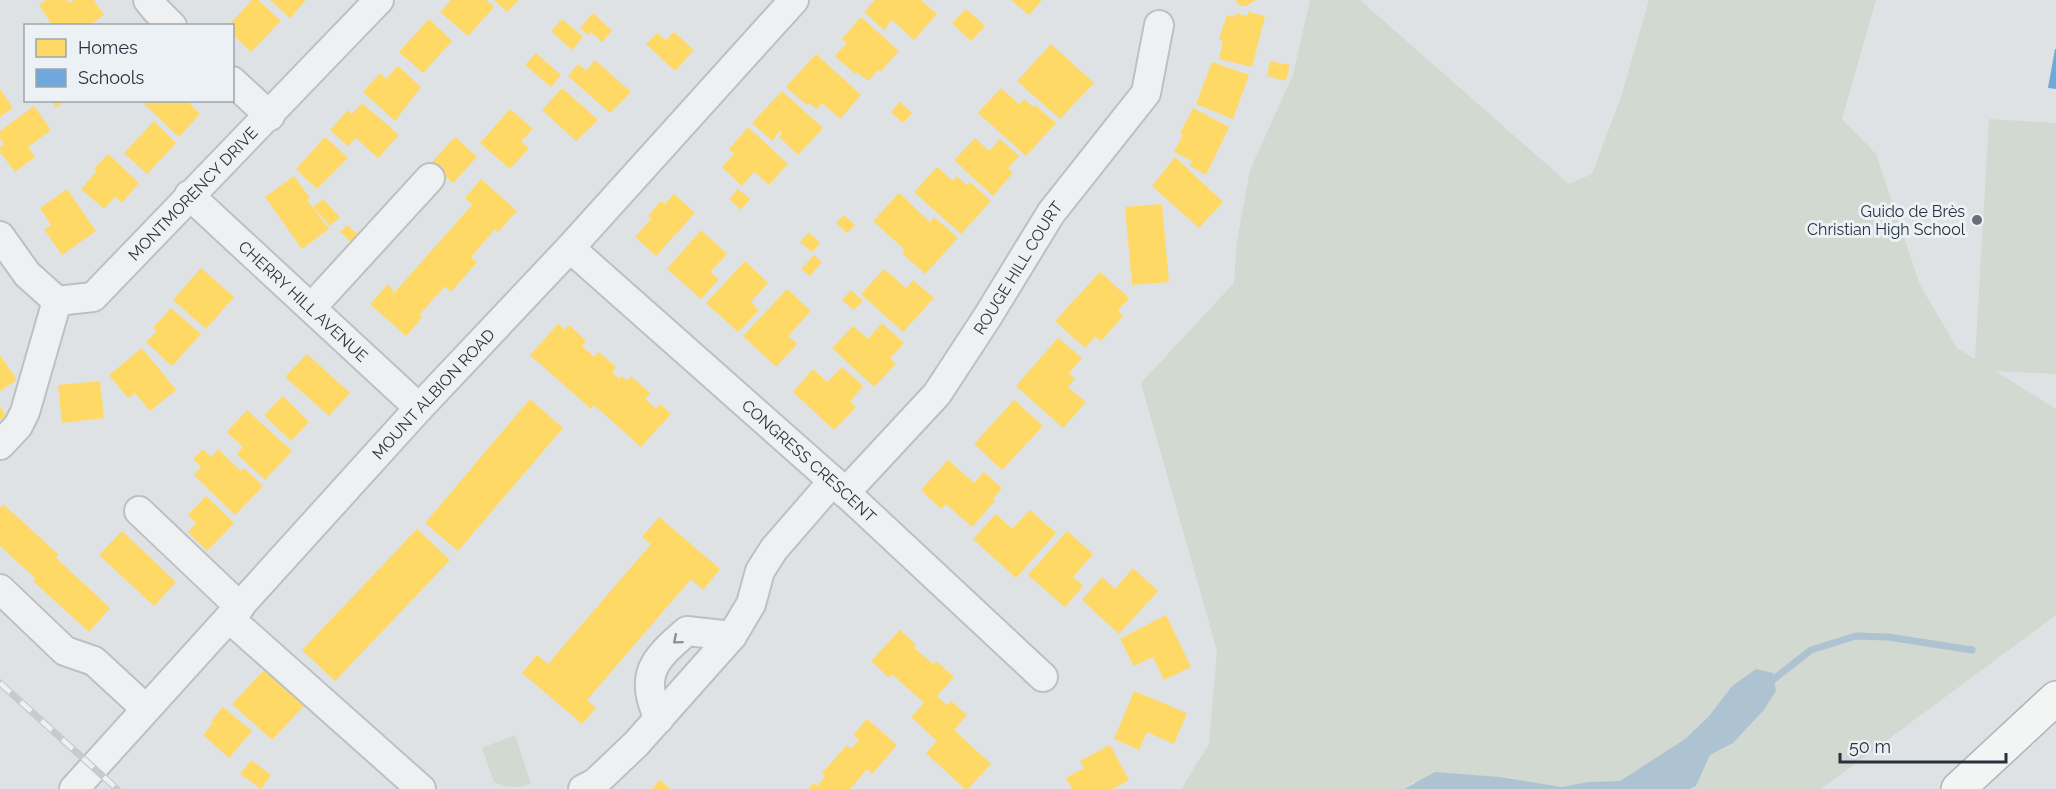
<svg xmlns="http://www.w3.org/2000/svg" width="2056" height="789" font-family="Raleway,sans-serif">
	<rect width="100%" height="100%" fill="#dfe2e5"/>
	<g fill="#d1d9d0">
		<path d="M1310 0H1360L1569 184 1592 174 1622 94 1649 0H1876L1842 119 1876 154 1920 285 1957 348 1975 359 1989 119 2056 123V374L1995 371 2056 409V615L1821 789H1690L1696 786 1710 755 1733 743 1763 711 1732 686 1709 716 1685 739 1620 781 1588 782 1562 787 1536 784 1414 782 1404 789H1181L1209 744 1217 651 1141 383 1234 283 1237 241 1250 170 1293 75Z"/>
		<path d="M515 735 531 784C516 789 508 788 494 782L482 748Z"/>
	</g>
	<path fill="#adc3d1" d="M1756 669 1773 673 1776 691 1763 711 1733 743 1710 755 1696 786 1690 789H1404L1435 772 1499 777 1562 787 1588 782 1620 781 1685 739 1709 716 1732 686Z"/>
	<g fill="#ffd966">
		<path d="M46 0H67L69 3 74 0H94L104 15 88 26H53L39 5Z"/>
		<path d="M252 0H258L281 21 251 52 232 34V26H228Z"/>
		<path d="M270 0H306L290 18Z"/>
		<path d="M451 0H486L494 7 468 36 440 12Z"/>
		<path d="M494 0H519L507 12Z"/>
		<path d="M875 0H921L937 14 914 40 892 20 884 30 864 12Z"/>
		<path d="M1011 0H1042L1029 15Z"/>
		<path d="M1235 0H1256L1246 6H1241Z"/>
		<path d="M966 9 985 26 971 41 952 23Z"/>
		<path d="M1248 12 1265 16 1252 67 1219 59 1223 41 1219 39 1227 15 1235 17 1236 13 1247 16Z"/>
		<path d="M593 13 612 31 602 42 591 32 588 35 580 28Z"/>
		<path d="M861 17 899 51 880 72 878 70 868 81 857 72 855 74 835 56 847 43 842 39Z"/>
		<path d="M429 19 452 41 423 73 399 52Z"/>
		<path d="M562 19 583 37 572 50 551 31Z"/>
		<path d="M674 32 694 50 675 71 646 44 657 33 666 40Z"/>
		<path d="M1051 44 1094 83 1060 119 1017 81Z"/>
		<path d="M536 53 561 75 551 87 525 65Z"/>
		<path d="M816 54 861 95 840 119 822 103 816 109 809 103 807 105 786 87Z"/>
		<path d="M595 60 631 92 610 113 568 76 578 64 586 71Z"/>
		<path d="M1270 61 1290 65 1286 81 1267 76Z"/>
		<path d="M1212 62 1249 75 1233 119 1196 104Z"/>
		<path d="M398 66 421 87 395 121 363 92 380 73 386 79Z"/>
		<path d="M562 88 598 120 576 141 542 110Z"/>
		<path d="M1001 88 1019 104 1024 99 1033 107 1035 105 1056 123 1026 156 978 113Z"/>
		<path d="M0 89 13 108 0 117Z"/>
		<path d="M782 91 823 128 798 155 779 137 782 133 780 131 772 141 752 123Z"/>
		<path d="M51 100H63L64 102 56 108Z"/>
		<path d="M147 100H193L190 104 200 114 179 137 144 104Z"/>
		<path d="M900 102 912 113 903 123 891 112Z"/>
		<path d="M362 103 399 135 378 158 356 138 348 146 330 130 348 110 352 114Z"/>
		<path d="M34 106 51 130 28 147 35 157 15 172 0 152V147L4 144 0 138V131Z"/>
		<path d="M1193 108 1229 127 1206 175 1190 166 1192 161 1174 152 1183 135 1180 133Z"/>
		<path d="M510 109 533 129 521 142 529 148 510 169 480 143Z"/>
		<path d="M154 121 176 143 147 174 124 153Z"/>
		<path d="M748 127 788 164 769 185 754 172 742 186 722 167 734 154 729 149Z"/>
		<path d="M325 137 348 158 317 189 296 169Z"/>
		<path d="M455 137 477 157 453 183 431 163Z"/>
		<path d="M975 138 989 151 1000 139 1019 156 1008 168 1013 173 993 196 954 160Z"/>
		<path d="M108 154 139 183 122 203 115 197 104 209 81 189 97 171 94 169Z"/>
		<path d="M1175 157 1223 202 1199 228 1152 186Z"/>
		<path d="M937 167 953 181 957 176 967 185 970 182 991 201 961 234 914 192Z"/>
		<path d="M294 176 310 198 307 200 329 229 302 249 265 197Z"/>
		<path d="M481 179 517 211 498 232 495 229 471 257 477 262 451 292 445 286 419 315 422 318 406 336 370 304 388 284 394 293 472 205 465 198Z"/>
		<path d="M67 189 96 231 62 255 44 229 51 225 40 208Z"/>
		<path d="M738 189 750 199 741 210 729 199Z"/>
		<path d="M899 193 930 222 934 217 958 238 925 274 902 253 905 250 873 221Z"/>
		<path d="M674 194 695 213 656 256 635 237 651 219 648 216 661 201 665 204Z"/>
		<path d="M323 199 340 217 330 226 313 207Z"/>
		<path d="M1162 204 1169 282 1132 285 1125 207Z"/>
		<path d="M844 215 855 225 847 233 836 223Z"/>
		<path d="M347 225 358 234 351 242 340 232Z"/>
		<path d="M701 230 727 254 710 272 719 279 701 299 667 269Z"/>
		<path d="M809 232 820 243 812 252 800 242Z"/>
		<path d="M814 255 822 262 810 276 801 269Z"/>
		<path d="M745 261 768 283 751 302 759 310 738 332 706 303Z"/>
		<path d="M201 268 234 297 206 329 173 300Z"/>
		<path d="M884 269 906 288 913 280 934 298 903 332 861 294Z"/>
		<path d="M1100 272 1129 298 1118 311 1123 316 1101 341 1095 336 1085 348 1055 321Z"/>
		<path d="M787 289 811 311 788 336 797 344 776 367 743 336Z"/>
		<path d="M851 290 863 301 854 310 842 300Z"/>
		<path d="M171 308 201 334 172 366 146 342 157 331 153 328Z"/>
		<path d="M882 323 904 343 890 358 896 364 874 387 832 348 853 326 868 339Z"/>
		<path d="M558 324 565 330 569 325 586 341 582 346 594 357 599 352 616 367 612 372 619 379 622 376 627 381 631 376 650 393 645 399 656 409 660 404 671 414 641 447 594 405 591 409 530 355Z"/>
		<path d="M1058 338 1082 358 1069 373 1075 379 1068 387 1086 402 1063 428 1016 386Z"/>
		<path d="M142 348 176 390 150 411 135 393 128 398 109 375Z"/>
		<path d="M307 354 350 393 329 416 285 377Z"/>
		<path d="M0 355 17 380 0 391Z"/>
		<path d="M842 367 863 386 850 402 856 407 834 430 793 392 813 369 827 382Z"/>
		<path d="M100 381 104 418 62 423 58 385Z"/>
		<path d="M283 396 309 422 291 441 264 415Z"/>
		<path d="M530 399 563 428 458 551 425 523Z"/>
		<path d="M1014 400 1043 426 1002 470 974 444Z"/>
		<path d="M0 406 6 416 0 420Z"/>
		<path d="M247 410 292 451 265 480 237 454 243 447 227 432Z"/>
		<path d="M203 449 211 457 218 449 241 471 244 468 263 486 235 515 194 475 201 467 193 459Z"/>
		<path d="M948 460 974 483 984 472 1002 488 993 499 995 501 972 527 946 504 941 509 921 490Z"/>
		<path d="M206 496 234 523 207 551 188 532 196 523 188 515Z"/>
		<path d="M3 504 59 555 56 558 110 608 89 632 33 581 35 578 0 546V508Z"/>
		<path d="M1030 510 1056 533 1016 578 973 539 996 514 1012 529Z"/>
		<path d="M659 517 720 569 703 590 691 579 587 700 596 708 582 724 522 673 537 655 548 664 651 544 642 537Z"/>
		<path d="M417 529 450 560 335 681 302 650Z"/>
		<path d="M122 531 176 582 154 606 99 555Z"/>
		<path d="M1067 531 1093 554 1073 577 1083 586 1065 607 1028 575Z"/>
		<path d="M1133 568 1158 591 1119 634 1082 600 1102 577 1115 589Z"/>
		<path d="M1166 615 1191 667 1164 680 1153 657 1134 666 1120 639Z"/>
		<path d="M900 630 916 645 914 648 933 664 936 661 954 677 937 696 947 705 951 701 967 715 954 730 991 764 968 789H965L926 753 937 741 911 717 924 703 892 674 889 678 871 661Z"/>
		<path d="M264 670 304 706 272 740 232 704Z"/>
		<path d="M1134 691 1187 713 1174 744 1147 732 1139 750 1114 739Z"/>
		<path d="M223 707 252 731 229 758 203 735 213 723 211 721Z"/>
		<path d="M867 719 897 745 872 774 867 769 850 789H808L814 783 817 786 825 776 822 773 847 745 851 749 859 740 853 735Z"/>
		<path d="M1110 745 1129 780 1113 789H1072L1066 778 1084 768 1080 761Z"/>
		<path d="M251 760 271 775 261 789 240 774Z"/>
		<path d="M660 780 670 789H652Z"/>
	</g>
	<path fill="#6fa8dc" d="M2055 49H2056V89L2048 88Z"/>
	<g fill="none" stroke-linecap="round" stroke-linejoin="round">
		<path stroke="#adc3d1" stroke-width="7" d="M1770 682 1811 650 1856 636 1888 637 1972 650"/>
		<defs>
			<g id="minor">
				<path d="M148 0 156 10 172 26"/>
				<path d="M232 81 270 116"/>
				<path id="s1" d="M189 195 419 408"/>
				<path id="s2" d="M0 236 27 274 57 301 93 297 379 0"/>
				<path id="s3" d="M570 248 833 481 1043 677"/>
				<path d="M311 308 430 178"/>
				<path d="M0 445 18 426 25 412 57 301"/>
				<path id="s4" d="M845 493 937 394 988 316 1051 213 1146 93 1159 25"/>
				<path d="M139 511 240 607"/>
				<path d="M0 589 65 651 94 661 146 709"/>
				<path d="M230 619 421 789"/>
				<path d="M659 719C639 675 653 660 687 631L732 636"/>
				<path id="s5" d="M74 789 419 408 570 248 794 0"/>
				<path d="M583 789 595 783 636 744 732 636 751 604 760 571 774 549 833 481"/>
			</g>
			<path id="highway" d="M1958 789 2056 698"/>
		</defs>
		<use href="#minor" stroke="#bdc0c3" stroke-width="32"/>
		<use href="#highway" stroke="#b1b5ba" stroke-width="36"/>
		<use href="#minor" stroke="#eff0f1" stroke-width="28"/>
		<use href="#highway" stroke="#f3f5f5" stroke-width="33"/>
		<defs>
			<path id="rail" d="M0 683 117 789"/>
		</defs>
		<use href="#rail" stroke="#c8cacc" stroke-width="7"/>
		<use href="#rail" stroke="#ecf1f5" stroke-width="4.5" stroke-dasharray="14" stroke-linecap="butt"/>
	</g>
	<defs><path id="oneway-chevron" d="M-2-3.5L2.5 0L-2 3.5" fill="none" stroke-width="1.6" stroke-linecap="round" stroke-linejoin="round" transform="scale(1.5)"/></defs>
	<use stroke="#8a9198" href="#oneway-chevron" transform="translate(677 640) rotate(140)"/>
	<circle fill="#677078" stroke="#ecf1f5" stroke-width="2" cx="1977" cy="220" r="6"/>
	<g text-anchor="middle" stroke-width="6" stroke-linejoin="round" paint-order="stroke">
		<g font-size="16" fill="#26323e" stroke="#ecf1f5">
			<text dy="6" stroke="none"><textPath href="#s2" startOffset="267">MONTMORENCY DRIVE</textPath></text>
			<text dy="6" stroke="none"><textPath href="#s4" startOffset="285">ROUGE HILL COURT</textPath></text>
			<text dy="6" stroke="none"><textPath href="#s1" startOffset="156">CHERRY HILL AVENUE</textPath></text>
			<text dy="6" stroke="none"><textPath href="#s5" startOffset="534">MOUNT ALBION ROAD</textPath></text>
			<text dy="6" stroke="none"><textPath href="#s3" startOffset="320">CONGRESS CRESCENT</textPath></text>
		</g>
		<g font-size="16" fill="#26323e" stroke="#ecf1f5" text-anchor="end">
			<text x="1965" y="217">Guido de Brès<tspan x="1965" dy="18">Christian High School</tspan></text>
		</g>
	</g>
	<rect x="24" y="24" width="210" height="78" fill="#ecf1f5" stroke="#9da5ac" stroke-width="1.5"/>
	<rect x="36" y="39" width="30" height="18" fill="#ffd966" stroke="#9da5ac" stroke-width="1.5"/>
	<text x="78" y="54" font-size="18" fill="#26323e">Homes</text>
	<rect x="36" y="69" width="30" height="18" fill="#6fa8dc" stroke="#9da5ac" stroke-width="1.5"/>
	<text x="78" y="84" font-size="18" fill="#26323e">Schools</text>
	<path d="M1840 753v9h166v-9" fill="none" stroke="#26323e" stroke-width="3"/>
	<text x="1849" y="753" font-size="18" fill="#26323e" stroke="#ecf1f5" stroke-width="4.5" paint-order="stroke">50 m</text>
</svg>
